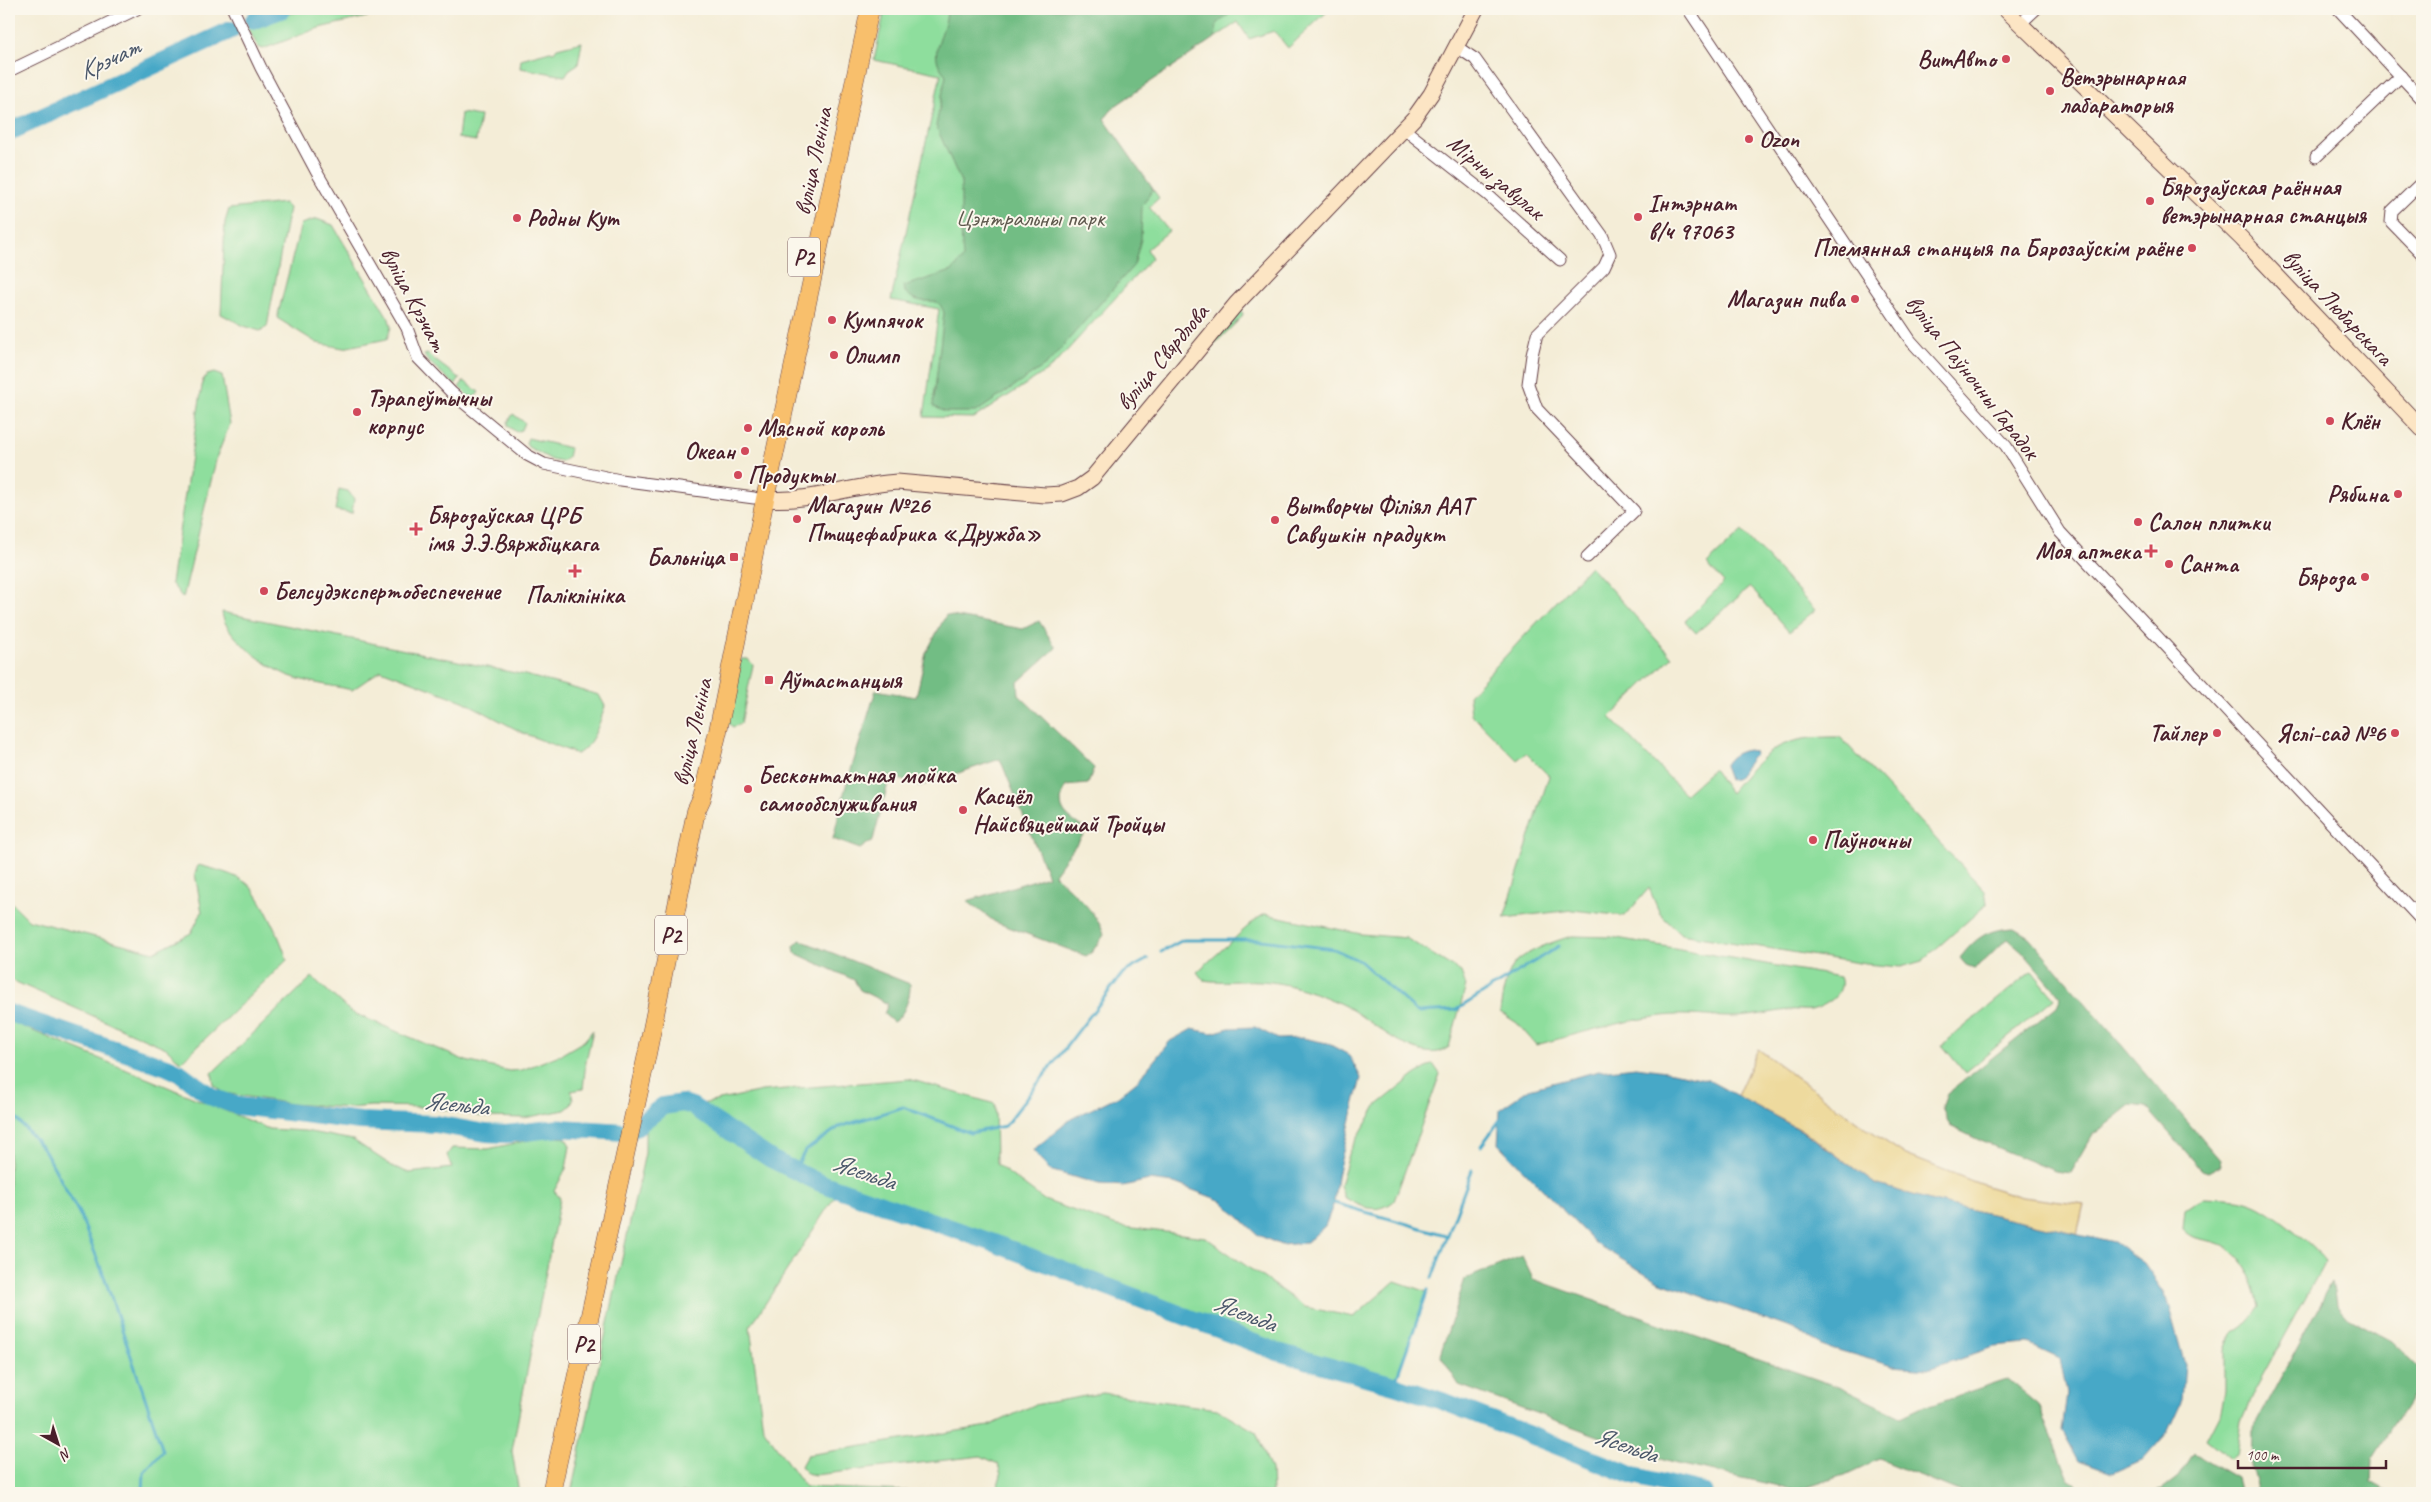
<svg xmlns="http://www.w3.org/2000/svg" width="2431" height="1502" font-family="Caveat,sans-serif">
	<rect width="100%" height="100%" fill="#fbf7ec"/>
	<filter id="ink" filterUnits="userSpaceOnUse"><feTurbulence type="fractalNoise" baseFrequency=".02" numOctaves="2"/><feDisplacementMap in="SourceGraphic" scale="10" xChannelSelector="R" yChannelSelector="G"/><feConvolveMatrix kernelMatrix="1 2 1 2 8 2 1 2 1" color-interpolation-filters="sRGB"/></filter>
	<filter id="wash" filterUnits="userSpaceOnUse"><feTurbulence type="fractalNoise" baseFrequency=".0096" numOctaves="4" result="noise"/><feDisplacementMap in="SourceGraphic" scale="20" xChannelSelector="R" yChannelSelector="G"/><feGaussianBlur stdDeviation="1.12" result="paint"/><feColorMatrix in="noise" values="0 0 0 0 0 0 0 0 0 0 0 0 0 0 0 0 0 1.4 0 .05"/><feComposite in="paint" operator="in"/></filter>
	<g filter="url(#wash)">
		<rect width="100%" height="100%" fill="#f4edd7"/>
		<g fill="#8ede9d" stroke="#6c7e64">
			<path d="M306 9H401L319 28 263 49 258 47 247 26Z"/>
			<path d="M885 9H1330L1288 48 1274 31 1249 39 1238 22 1115 106 1104 119 1159 198 1149 207 1169 231 1147 249 1152 258 1051 368 974 418 924 417 939 309 891 300 941 74 874 60Z"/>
			<path d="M582 42 578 64 569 70 565 76 520 68 521 59 550 51 554 52 557 48Z"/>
			<path d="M461 113 480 116 476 141 458 138Z"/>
			<path d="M284 203 289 208 267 327 260 331 244 326 221 314 225 222 229 209Z"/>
			<path d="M317 219 333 225 389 319 391 327 387 339 343 348 317 343 277 318 301 224Z"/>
			<path d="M1239 309 1243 313 1242 317 1203 355Z"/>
			<path d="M427 354 460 379 455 385 427 360 424 355Z"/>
			<path d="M214 373 222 376 230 424 217 456 183 598 171 583 203 380 207 375Z"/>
			<path d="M464 381 479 392 475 397 468 396 459 387Z"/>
			<path d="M513 414 525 423 521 430 516 432 508 426V422Z"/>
			<path d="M528 438 570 448 568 457 562 462 552 460 528 447 526 443Z"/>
			<path d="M339 489 348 491 354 499 352 513 335 510Z"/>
			<path d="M1742 531 1815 610 1789 632 1750 587 1696 633 1685 621 1724 582 1707 564Z"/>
			<path d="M1590 566 1672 657 1610 717 1685 794 1713 769 1730 793C1767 749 1780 736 1840 737L1985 891 1987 904 1922 961 1901 967 1865 964 1681 934 1660 914 1649 888 1625 916 1573 910 1504 918 1549 776 1526 753 1517 760 1471 714 1469 695Z"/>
			<path d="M222 612 525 675 599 695 605 706C600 722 593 746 577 754L523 733 463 701 381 670 352 690C331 685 307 683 287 675 268 667 223 635 222 612Z"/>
			<path d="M741 659H748L753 665 741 723 733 727 725 721Z"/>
			<path d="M198 865C214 869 231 873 245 882 259 890 283 944 287 960L181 1062 166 1048 9 979V900L29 920 154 952 191 933 202 912 195 874Z"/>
			<path d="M1265 914 1361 934 1406 938 1461 972 1466 986 1449 1047C1420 1069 1371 1019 1345 1006 1322 994 1286 982 1260 981 1241 980 1222 983 1203 980L1197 972 1255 920Z"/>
			<path d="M1572 936 1611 937 1840 977C1847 993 1826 1006 1811 1010 1804 1011 1796 1009 1789 1010 1770 1012 1751 1017 1732 1017 1709 1017 1686 1013 1663 1016 1620 1021 1577 1034 1536 1045L1517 1023 1500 1012C1502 997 1505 979 1513 966 1520 953 1558 940 1572 936Z"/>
			<path d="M2032 971 2054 998 1965 1073 1942 1045Z"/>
			<path d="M312 977 351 1012 466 1061 509 1071 522 1070 562 1054 584 1041 593 1030 586 1061 583 1089 571 1091 573 1099 571 1105 565 1110 524 1118 485 1117 430 1107 371 1106 350 1108 292 1104 224 1093 214 1085 212 1073Z"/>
			<path d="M9 1021 269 1129 305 1131 353 1140 392 1166 409 1173 452 1168 447 1155 452 1148 488 1149 548 1136 566 1138 570 1146 566 1169 554 1191 560 1198 512 1451 519 1493H9Z"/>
			<path d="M1433 1064 1440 1074 1394 1201C1378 1215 1360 1207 1344 1197L1340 1185 1350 1151 1376 1106 1415 1075Z"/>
			<path d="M909 1079 995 1104 996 1164 1044 1200 1117 1226 1205 1237 1305 1307 1354 1317 1395 1281 1427 1292 1394 1385 1278 1352 991 1242 839 1190 750 1327 763 1428 805 1487 961 1493H571L645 1153V1120L654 1112 673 1104 692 1106 762 1091Z"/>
			<path d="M2203 1197C2220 1198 2241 1197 2257 1205 2278 1215 2311 1244 2326 1261L2254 1392 2241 1421 2236 1455 2230 1459 2206 1440 2221 1411 2225 1392V1350L2231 1334 2244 1325 2260 1306C2255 1281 2243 1250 2214 1242 2199 1238 2194 1240 2183 1229L2185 1209Z"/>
			<path d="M1103 1393 1217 1409 1256 1432 1271 1470 1272 1493H1002L998 1485 1001 1475 998 1464 981 1456 815 1475 806 1473 801 1466 807 1455 989 1426 1034 1405Z"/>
		</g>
		<g fill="#72bd84" stroke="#5e6e58">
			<path d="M947 9H1236L1217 24 1215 38 1115 106 1104 119 1153 189 1142 206 1141 239 1134 265 1047 364 976 412H945L933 406 944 313C938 294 928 305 915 299 911 298 908 294 905 292L904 286 952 271 963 258 961 231V182L936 126 946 75C924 52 947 35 947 9Z"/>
			<path d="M946 615 1023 629 1039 621 1056 648 1018 682 1019 695 1094 768 1088 784 1066 786C1053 810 1068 818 1087 830L1054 874C1071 891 1097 911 1104 935L1092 952 1086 956 995 922 967 901 1048 876 1000 759 920 786 890 776 873 840 860 849 833 839 845 789 876 690 916 697 926 653Z"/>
			<path d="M2014 928 2029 937 2220 1160 2221 1165 2208 1172 2202 1170 2146 1107 2131 1105 2093 1135 2071 1173 2055 1171 1981 1141 1950 1126 1942 1108 1947 1094 2057 1006 2061 997 2022 951 2008 939C1995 948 1988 961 1974 968L1966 965 1960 958C1976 937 1988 929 2014 928Z"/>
			<path d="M800 940 910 984C911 996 904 1017 893 1022L884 1014 888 1004 860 990 854 980 795 953 794 946Z"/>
			<path d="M1522 1256 1533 1279 1841 1388 1901 1417 1920 1408 2007 1379 2038 1405 2068 1479 2089 1493H1964L1879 1459 1845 1475 1798 1490 1669 1462 1459 1385 1440 1355 1465 1279Z"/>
			<path d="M2332 1282 2336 1303 2350 1319 2391 1341 2422 1371 2418 1386 2372 1459 2371 1482 2391 1493H2258L2251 1465 2252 1431Z"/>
			<path d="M2194 1453 2237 1478 2241 1493H2157L2179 1476Z"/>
		</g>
		<path fill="#eeda9e" stroke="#9c7c64" d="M1758 1049 1874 1134 1906 1155 1980 1184 2022 1197 2084 1205 2077 1234 1937 1202 1875 1184 1807 1133 1737 1096Z"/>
		<g fill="#47a8c7" stroke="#486479">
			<path d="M1747 750 1754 751 1755 754 1736 779 1729 780 1724 766C1730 756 1736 753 1747 750Z"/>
			<path d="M1255 1027 1278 1039 1303 1038 1327 1043 1349 1055 1361 1078 1337 1176 1334 1203 1325 1226 1306 1243 1281 1245 1258 1235 1222 1201 1174 1183 1149 1180 1123 1186 1099 1184 1049 1170 1033 1150 1071 1119 1118 1096 1138 1080 1170 1041 1192 1029 1212 1033 1229 1028Z"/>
			<path d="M1636 1067 1673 1072 1708 1080 1806 1133 1875 1184 1937 1202 2114 1242 2144 1263 2165 1293 2185 1365 2182 1400 2167 1433 2144 1459 2112 1473 2079 1461 2062 1430 2067 1393 2060 1359 2028 1344 1994 1347 1928 1369 1893 1366 1824 1346 1793 1329 1658 1281 1596 1244 1498 1144 1500 1109 1529 1089 1599 1071Z"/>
		</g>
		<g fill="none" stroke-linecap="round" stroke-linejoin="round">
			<g stroke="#47a8c7" stroke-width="3">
				<path d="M1161 952 1183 940H1261L1334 949 1360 961 1417 1012 1456 1010 1559 946"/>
				<path d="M9 1110 45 1151 80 1215 104 1276 163 1451 144 1472 143 1493"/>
				<path d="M1481 1146 1500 1120"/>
				<path d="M794 1171 805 1151 839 1127 903 1107 970 1133 1005 1126 1123 973 1148 959"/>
				<path d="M1334 1203 1446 1235"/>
				<path d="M1432 1278 1472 1170"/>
				<path d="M1394 1385 1428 1290"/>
			</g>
			<g stroke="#47a8c7" stroke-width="18">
				<path d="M254 20 283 9"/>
				<path d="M9 132 231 30"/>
				<path d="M9 1013 167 1067 180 1073 212 1097 238 1106 360 1121 435 1124 486 1133 506 1134 561 1128 624 1132 633 1129 663 1106 683 1103 692 1106 771 1159 818 1182 991 1242 1278 1352 1394 1385 1445 1402 1634 1476 1705 1493"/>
			</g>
		</g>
	</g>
	<g filter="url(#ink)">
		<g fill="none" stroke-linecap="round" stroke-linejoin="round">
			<defs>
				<g id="street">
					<path d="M233 9 261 68 316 171 407 328 418 358 452 393 527 455 544 464 620 480 754 498"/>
					<path d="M1688 9 1911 341 2006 446 2060 532 2422 921"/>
					<path d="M2338 9 2422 99"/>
					<path d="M2020 24 2036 9"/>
					<path d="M1457 47 1475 59 1602 235 1610 254 1604 267 1537 334 1532 355 1528 384 1537 409 1634 511 1587 557"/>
					<path d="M9 71 137 9"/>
					<path d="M1404 129 1488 195 1560 260"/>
					<path d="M2316 157 2401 76"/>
					<path d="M2422 182 2392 211 2391 222 2422 254"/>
				</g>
				<g id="secondary">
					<path d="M2005 9 2241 238 2422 429"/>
					<path d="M765 499C810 503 852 485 897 482L1045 495 1062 494 1078 488 1092 478 1236 304 1414 118 1431 94 1476 9"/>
				</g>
				<path id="primary" d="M551 1493 646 1059 696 811 702 798 718 731 765 499 870 9"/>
			</defs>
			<use href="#street" stroke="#643e45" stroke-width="13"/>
			<use href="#secondary" stroke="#643e45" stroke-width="17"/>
			<use href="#primary" stroke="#643e45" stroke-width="19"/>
			<use href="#street" stroke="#fff" stroke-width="11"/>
			<use href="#secondary" stroke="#fce5c4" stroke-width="15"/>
			<use href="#primary" stroke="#f8bf6c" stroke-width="18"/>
		</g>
	</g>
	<g fill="#d1495b" stroke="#fbf7ec" stroke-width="2">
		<circle cx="2006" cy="59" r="5"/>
		<circle cx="2050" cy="91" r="5"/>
		<circle cx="1749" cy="139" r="5"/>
		<circle cx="2150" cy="201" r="5"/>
		<circle cx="1638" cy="217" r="5"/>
		<circle cx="517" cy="218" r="5"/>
		<circle cx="2192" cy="248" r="5"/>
		<circle cx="1855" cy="299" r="5"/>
		<circle cx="832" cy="320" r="5"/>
		<circle cx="834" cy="355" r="5"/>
		<circle cx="357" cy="412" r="5"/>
		<circle cx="2330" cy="421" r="5"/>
		<circle cx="748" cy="428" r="5"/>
		<circle cx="745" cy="451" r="5"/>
		<circle cx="738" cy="475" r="5"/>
		<circle cx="2398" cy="494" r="5"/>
		<circle cx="797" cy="519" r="5"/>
		<circle cx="1275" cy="520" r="5"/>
		<circle cx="2138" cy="522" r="5"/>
		<path d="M413.5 521.5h5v5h5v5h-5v5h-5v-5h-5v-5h5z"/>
		<path d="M2148.5 543.5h5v5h5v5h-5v5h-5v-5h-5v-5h5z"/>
		<rect x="729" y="552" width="10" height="10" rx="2.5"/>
		<circle cx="2169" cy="564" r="5"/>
		<path d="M572.5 563.5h5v5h5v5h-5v5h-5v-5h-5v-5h5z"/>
		<circle cx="2365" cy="577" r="5"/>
		<circle cx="264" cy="591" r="5"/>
		<rect x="764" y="675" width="10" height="10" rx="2.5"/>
		<circle cx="2217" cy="733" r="5"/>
		<circle cx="2395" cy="733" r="5"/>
		<circle cx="748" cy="789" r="5"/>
		<circle cx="963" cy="810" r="5"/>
		<circle cx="1813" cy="840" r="5"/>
	</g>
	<g text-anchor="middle" stroke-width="4" stroke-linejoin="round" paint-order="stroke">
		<g fill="#fbf7ec" stroke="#7f6065" stroke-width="1">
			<rect x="788" y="237.5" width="32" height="39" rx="4"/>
			<rect x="655" y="915.5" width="32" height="39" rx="4"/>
			<rect x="568" y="1324.5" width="32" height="39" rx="4"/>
		</g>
		<g font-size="22" font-weight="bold" fill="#4a1f2b">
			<text x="804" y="265">Р2</text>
			<text x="671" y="943">Р2</text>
			<text x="584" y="1352">Р2</text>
		</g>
		<g font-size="24" font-weight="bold" fill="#4a1f2b" stroke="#fbf7ec" text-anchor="start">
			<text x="1996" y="67" text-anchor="end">ВитАвто</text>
			<text x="2060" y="85">Ветэрынарная<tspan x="2060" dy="28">лабараторыя</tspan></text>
			<text x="1759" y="147">Ozon</text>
			<text x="2160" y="195">Бярозаўская раённая<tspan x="2160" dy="28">ветэрынарная станцыя</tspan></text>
			<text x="1648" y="211">Інтэрнат<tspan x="1648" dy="28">в/ч 97063</tspan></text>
			<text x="527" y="226">Родны Кут</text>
			<text x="2182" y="256" text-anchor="end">Племянная станцыя па Бярозаўскім раёне</text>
			<text x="1845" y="307" text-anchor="end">Магазин пива</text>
			<text x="842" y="328">Кумпячок</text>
			<text x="844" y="363">Олимп</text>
			<text x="367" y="406">Тэрапеўтычны<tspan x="367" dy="28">корпус</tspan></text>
			<text x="2340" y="429">Клён</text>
			<text x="758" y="436">Мясной король</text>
			<text x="735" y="459" text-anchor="end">Океан</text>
			<text x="748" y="483">Продукты</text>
			<text x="2388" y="502" text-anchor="end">Рябина</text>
			<text x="807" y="513">Магазин №26<tspan x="807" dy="28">Птицефабрика «Дружба»</tspan></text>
			<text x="1285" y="514">Вытворчы Філіял ААТ<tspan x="1285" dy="28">Савушкін прадукт</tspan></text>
			<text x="427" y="523">Бярозаўская ЦРБ<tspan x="427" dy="28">імя Э.Э.Вяржбіцкага</tspan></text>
			<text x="2148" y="530">Салон плитки</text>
			<text x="2141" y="559" text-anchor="end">Моя аптека</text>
			<text x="724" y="565" text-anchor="end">Бальніца</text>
			<text x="2179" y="572">Санта</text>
			<text x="2355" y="585" text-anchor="end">Бяроза</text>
			<text x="274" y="599">Белсудэкспертобеспечение</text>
			<text x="575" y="603" text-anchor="middle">Паліклініка</text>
			<text x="779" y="688">Аўтастанцыя</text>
			<text x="2207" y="741" text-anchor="end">Тайлер</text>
			<text x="2385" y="741" text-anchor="end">Яслі-сад №6</text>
			<text x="758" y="783">Бесконтактная мойка<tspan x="758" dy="28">самообслуживания</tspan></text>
			<text x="973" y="804">Касцёл<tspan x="973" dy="28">Найсвяцейшай Тройцы</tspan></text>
			<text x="1823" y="848">Паўночны</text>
		</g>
		<g font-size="24" fill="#4a1f2b" stroke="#fbf7ec">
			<text transform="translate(813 161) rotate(-78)" y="8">вуліца Леніна</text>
			<text transform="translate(1496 177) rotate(40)" y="8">Мірны завулак</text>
			<text transform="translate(414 299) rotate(62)" y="8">вуліца Крэчат</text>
			<text transform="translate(2338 307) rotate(47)" y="8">вуліца Любарскага</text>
			<text transform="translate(1162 357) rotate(-50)" y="8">вуліца Свярдлова</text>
			<text transform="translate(1973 377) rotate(52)" y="8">вуліца Паўночны Гарадок</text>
			<text transform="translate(692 732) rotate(-77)" y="8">вуліца Леніна</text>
		</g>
		<g font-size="24" fill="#5e584d" stroke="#fbf7ec">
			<text x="1030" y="226">Цэнтральны парк</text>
		</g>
		<g font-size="25" font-style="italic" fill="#495669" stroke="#fbf7ec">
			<text transform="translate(109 58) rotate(-25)" y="9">Крэчат</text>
			<text transform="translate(456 1103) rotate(6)" y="9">Ясельда</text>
			<text transform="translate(864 1171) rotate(19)" y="9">Ясельда</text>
			<text transform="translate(1245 1312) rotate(21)" y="9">Ясельда</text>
			<text transform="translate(1626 1444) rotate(19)" y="9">Ясельда</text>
		</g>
	</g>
	<rect width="2431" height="1502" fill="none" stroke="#fbf7ec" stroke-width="30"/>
	<g transform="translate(58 1444) rotate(141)" stroke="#fbf7ec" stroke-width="4" paint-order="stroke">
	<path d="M0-4L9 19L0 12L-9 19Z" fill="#4a1f2b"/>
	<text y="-8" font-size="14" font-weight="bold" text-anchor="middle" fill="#4a1f2b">N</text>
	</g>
	<path d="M2238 1460v8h148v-8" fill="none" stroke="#4a1f2b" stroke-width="2.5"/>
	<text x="2246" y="1460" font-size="15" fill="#4a1f2b" stroke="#fbf7ec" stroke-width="4" paint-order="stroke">100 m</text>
</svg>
